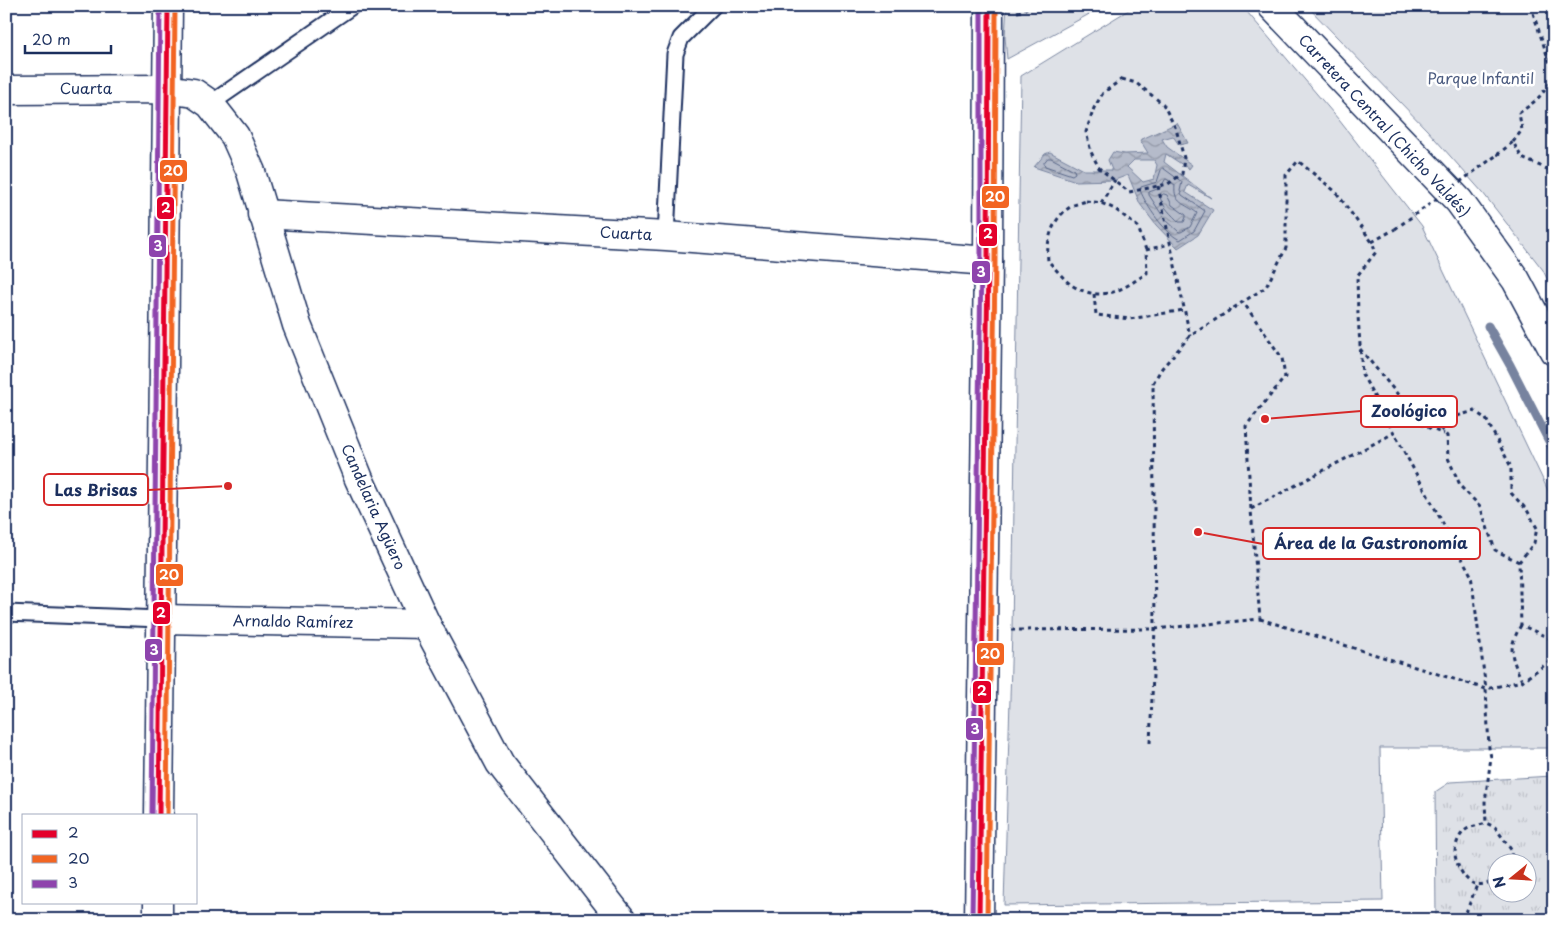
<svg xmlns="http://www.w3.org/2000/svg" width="1560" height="926" font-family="'Playpen Sans',sans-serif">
	<defs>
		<pattern id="grass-tufts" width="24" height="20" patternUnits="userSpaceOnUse" patternTransform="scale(1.25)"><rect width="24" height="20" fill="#dee1e7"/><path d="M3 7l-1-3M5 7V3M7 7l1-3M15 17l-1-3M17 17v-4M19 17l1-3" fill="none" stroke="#bec1c9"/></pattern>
		<pattern id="water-waves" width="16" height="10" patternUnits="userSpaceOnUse" patternTransform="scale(1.25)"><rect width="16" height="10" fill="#b5bbca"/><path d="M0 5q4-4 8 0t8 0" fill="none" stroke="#9298a7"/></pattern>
	</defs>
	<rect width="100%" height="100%" fill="#fff"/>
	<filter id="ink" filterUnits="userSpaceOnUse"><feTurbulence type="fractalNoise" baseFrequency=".02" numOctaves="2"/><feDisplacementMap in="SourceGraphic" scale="10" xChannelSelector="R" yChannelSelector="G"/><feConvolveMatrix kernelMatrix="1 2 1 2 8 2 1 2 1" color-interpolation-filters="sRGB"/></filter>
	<g filter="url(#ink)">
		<path fill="url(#grass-tufts)" stroke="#7c88a2" fill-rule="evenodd" d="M1552 776 1554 777V909L1534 920H1436L1435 792 1450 782ZM1498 864H1528V894H1498Z"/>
		<g fill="#dee1e7" stroke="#7c88a2">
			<path d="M1007 6H1104L1007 59 1005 37Z"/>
			<path d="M1135 6H1242L1339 120 1422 226 1554 503V748H1380L1383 901 1004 905 1012 630 1021 76Z"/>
			<path d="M1307 6H1554V294L1543 270 1483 193 1427 130Z"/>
		</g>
		<path fill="url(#water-waves)" stroke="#77839f" fill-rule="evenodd" d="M1177 123 1188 143 1179 145 1173 136 1162 139 1167 147 1192 165 1189 169 1166 154 1164 162 1211 198 1188 185 1185 192 1213 210 1198 235 1178 248 1156 225 1140 204 1128 175 1115 180 1076 181 1034 167 1045 154 1050 152 1084 170H1112L1108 160 1113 152 1125 154 1148 153 1140 140ZM1134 160H1154L1157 165 1154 179 1143 182 1127 167Z"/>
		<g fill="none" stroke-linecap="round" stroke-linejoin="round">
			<g stroke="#596789" stroke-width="1">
				<path d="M1048 158H1051L1074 170 1075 173 1072 175 1045 166 1044 163Z"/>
				<path d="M1163 168 1182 182 1180 191 1182 195 1205 211 1194 231 1180 240C1164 232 1147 207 1140 190L1141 187 1157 182 1161 170Z"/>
				<path d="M1166 179 1168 180 1175 185C1173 204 1185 203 1197 213L1190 227 1181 232H1179L1164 218 1149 195V192L1160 188Z"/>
				<path d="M1164 194 1167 195 1172 205 1186 215V217L1184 222H1179C1172 215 1162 206 1160 197Z"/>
			</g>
			<path stroke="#77839f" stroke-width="9" d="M1488 326 1510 365 1554 451"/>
			<defs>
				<g id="service">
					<path d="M210 104 352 6"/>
					<path d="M666 236 675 54 681 38 713 6"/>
					<path d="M6 613 161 619"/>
				</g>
				<g id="minor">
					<path d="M6 90 166 89 194 93 210 104 235 136 251 172 297 325 359 479 426 624 500 763 622 920"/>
					<path d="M262 214 666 236 988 261"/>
					<path d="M161 619 426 624"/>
				</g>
				<path id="tertiary" d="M979 920 988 261 989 6"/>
				<g id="secondary">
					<path d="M159 815 168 6"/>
					<path d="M158 920V902"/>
				</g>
				<path id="primary" d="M1272 6 1459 201 1516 280 1554 351"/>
			</defs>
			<use href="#service" stroke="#1b2f5e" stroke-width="19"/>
			<use href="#minor" stroke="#1b2f5e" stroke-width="31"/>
			<use href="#tertiary" stroke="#1b2f5e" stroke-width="31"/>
			<use href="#secondary" stroke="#1b2f5e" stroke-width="31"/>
			<use href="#primary" stroke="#1b2f5e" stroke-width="31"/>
			<g stroke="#1b2f5e" stroke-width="3" stroke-dasharray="4 4" stroke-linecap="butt">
				<path d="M1017 12 1022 11 1030 6"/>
				<path d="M1533 13 1549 61 1554 70"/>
				<path d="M1122 79 1136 83 1163 104 1176 129 1184 158 1182 174 1168 184 1129 192 1099 168 1091 152 1086 132 1094 108 1103 93Z"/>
				<path d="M1513 142 1522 130 1519 113C1536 101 1544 95 1554 74"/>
				<path d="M1497 155 1513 142 1522 158 1554 172"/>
				<path d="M1158 186 1190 336"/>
				<path d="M1086 201 1101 203 1115 209 1138 227 1146 250 1147 273C1122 290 1103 303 1073 286 1064 280 1056 269 1048 261 1046 241 1052 219 1070 207 1074 204 1081 203 1086 201Z"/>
				<path d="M1101 203 1115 180"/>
				<path d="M1372 242 1395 229"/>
				<path d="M1146 250 1170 244"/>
				<path d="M1094 294 1096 315 1130 319 1184 310"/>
				<path d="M1360 349 1424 426 1444 434"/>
				<path d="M1251 509 1394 433"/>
				<path d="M1519 562 1495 550 1480 506 1461 487 1448 458 1447 436 1441 429 1457 416 1474 411 1486 419 1511 467V493L1527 510 1537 528 1534 543 1519 562 1521 625 1551 639 1554 649"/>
				<path d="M1260 619 1486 689 1522 681 1549 662 1554 651"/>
				<path d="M1521 625C1507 650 1511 656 1522 681"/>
				<path d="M1011 630 1155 629 1260 619 1251 510 1246 426 1285 377 1282 358 1243 302"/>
				<path d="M1150 743 1155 629 1153 383 1162 368 1190 336 1266 287 1286 248V175L1298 161 1336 192 1372 242 1376 252 1357 276 1358 316 1362 374 1471 575 1486 689 1489 748 1491 757 1485 802 1486 823"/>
				<path d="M1498 879C1492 882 1482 886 1475 884 1465 882 1455 863 1455 853 1455 844 1460 833 1467 829 1473 826 1480 825 1486 823L1495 827 1512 851 1510 864"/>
				<path d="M1463 920 1477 885"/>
			</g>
			<use href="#service" stroke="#fff" stroke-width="15"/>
			<use href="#minor" stroke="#fff" stroke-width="28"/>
			<use href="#tertiary" stroke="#fff" stroke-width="28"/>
			<use href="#secondary" stroke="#fff" stroke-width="28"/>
			<use href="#primary" stroke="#fff" stroke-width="28"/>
			<path stroke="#1b2f5e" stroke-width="3" stroke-dasharray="4 4" stroke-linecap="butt" d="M1395 229 1497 155"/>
			<defs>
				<g id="bus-1">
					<path d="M159 815 168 6"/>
					<path d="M979 920 988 261 989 6"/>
				</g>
				<g id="bus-2">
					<path d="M167 815 175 6"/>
					<path d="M987 920 995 261 996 6"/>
				</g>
				<g id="bus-3">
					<path d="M152 815 160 6"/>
					<path d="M972 920 981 261V6"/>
				</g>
			</defs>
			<use href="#bus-1" stroke="#fff" stroke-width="9"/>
			<use href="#bus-2" stroke="#fff" stroke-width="9"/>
			<use href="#bus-3" stroke="#fff" stroke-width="9"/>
			<use href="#bus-1" stroke="#e4002b" stroke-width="5"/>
			<use href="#bus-2" stroke="#f26522" stroke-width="5"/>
			<use href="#bus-3" stroke="#8e44ad" stroke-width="5"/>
		</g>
	</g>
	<g text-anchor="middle" stroke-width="5" stroke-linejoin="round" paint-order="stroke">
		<g font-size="15" fill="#4c5c80" stroke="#fff">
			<text x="1481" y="84">Parque Infantil</text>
		</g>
		<g font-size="15" fill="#1b2f5e" stroke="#fff">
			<text x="86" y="94">Cuarta</text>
			<text transform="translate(1384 126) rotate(47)" y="5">Carretera Central (Chicho Valdés)</text>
			<text transform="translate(626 234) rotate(3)" y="5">Cuarta</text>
			<text transform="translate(373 507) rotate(66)" y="5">Candelaria Agüero</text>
			<text transform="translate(293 622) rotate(1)" y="5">Arnaldo Ramírez</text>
		</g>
	</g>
	<path fill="none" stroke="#d62828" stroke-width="2" d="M1265 419L1361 411M228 486L148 490M1198 532L1263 544"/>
	<g fill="#d62828" stroke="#fff" stroke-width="2">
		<circle cx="1265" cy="419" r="5"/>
		<circle cx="228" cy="486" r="5"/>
		<circle cx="1198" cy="532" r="5"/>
	</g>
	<g fill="#fff" stroke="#d62828" stroke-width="2">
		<rect x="1361" y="396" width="96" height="31" rx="5"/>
		<rect x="44" y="474" width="104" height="31" rx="5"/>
		<rect x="1263" y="528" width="217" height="31" rx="5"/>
	</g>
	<g font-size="16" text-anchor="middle" font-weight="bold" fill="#1b2f5e">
		<text x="1409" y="417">Zoológico</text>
		<text x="96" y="496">Las Brisas</text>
		<text x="1371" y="549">Área de la Gastronomía</text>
	</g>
	<g stroke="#fff" stroke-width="2">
		<rect x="159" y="159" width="29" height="24" rx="5" fill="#f26522"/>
		<rect x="981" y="185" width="29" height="24" rx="5" fill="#f26522"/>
		<rect x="156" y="196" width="19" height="24" rx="5" fill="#e4002b"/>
		<rect x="978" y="223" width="20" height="24" rx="5" fill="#e4002b"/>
		<rect x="148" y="234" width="19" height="24" rx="5" fill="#8e44ad"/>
		<rect x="971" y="260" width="20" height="24" rx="5" fill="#8e44ad"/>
		<rect x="155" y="563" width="29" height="24" rx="5" fill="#f26522"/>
		<rect x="152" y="601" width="19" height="24" rx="5" fill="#e4002b"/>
		<rect x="144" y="638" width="19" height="24" rx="5" fill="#8e44ad"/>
		<rect x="976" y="642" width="29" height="24" rx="5" fill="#f26522"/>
		<rect x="972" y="680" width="20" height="24" rx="5" fill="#e4002b"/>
		<rect x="965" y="717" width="19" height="24" rx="5" fill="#8e44ad"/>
	</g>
	<g font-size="14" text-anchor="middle" font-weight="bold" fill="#fff">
		<text x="173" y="176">20</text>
		<text x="995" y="202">20</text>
		<text x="166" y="213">2</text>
		<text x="988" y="239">2</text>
		<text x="158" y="251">3</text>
		<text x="981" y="277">3</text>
		<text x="169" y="580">20</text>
		<text x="161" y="618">2</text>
		<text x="154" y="655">3</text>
		<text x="990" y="659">20</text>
		<text x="982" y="696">2</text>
		<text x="975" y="734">3</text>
	</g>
	<rect width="1560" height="926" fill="none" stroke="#fff" stroke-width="25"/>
	<rect x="12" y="12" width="1535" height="901" fill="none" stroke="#1b2f5e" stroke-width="2" filter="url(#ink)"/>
	<rect x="22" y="814" width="175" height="90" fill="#ffffff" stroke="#a4acbf"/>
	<rect x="32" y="830" width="25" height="8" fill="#e4002b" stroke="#a4acbf"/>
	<text x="68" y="838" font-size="15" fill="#1b2f5e">2</text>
	<rect x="32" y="855" width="25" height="8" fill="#f26522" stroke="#a4acbf"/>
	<text x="68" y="864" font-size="15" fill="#1b2f5e">20</text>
	<rect x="32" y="880" width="25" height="8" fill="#8e44ad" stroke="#a4acbf"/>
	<text x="68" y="888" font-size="15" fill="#1b2f5e">3</text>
	<g transform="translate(1512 878) rotate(252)"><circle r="24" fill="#ffffff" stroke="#a4acbf"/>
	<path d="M0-4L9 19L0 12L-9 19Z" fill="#c8321e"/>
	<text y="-8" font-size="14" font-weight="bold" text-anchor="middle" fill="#1b2f5e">N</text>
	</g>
	<path d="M25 45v8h86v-8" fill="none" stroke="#1b2f5e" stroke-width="2.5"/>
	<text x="32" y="45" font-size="15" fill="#1b2f5e" stroke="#ffffff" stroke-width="4" paint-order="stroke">20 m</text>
</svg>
